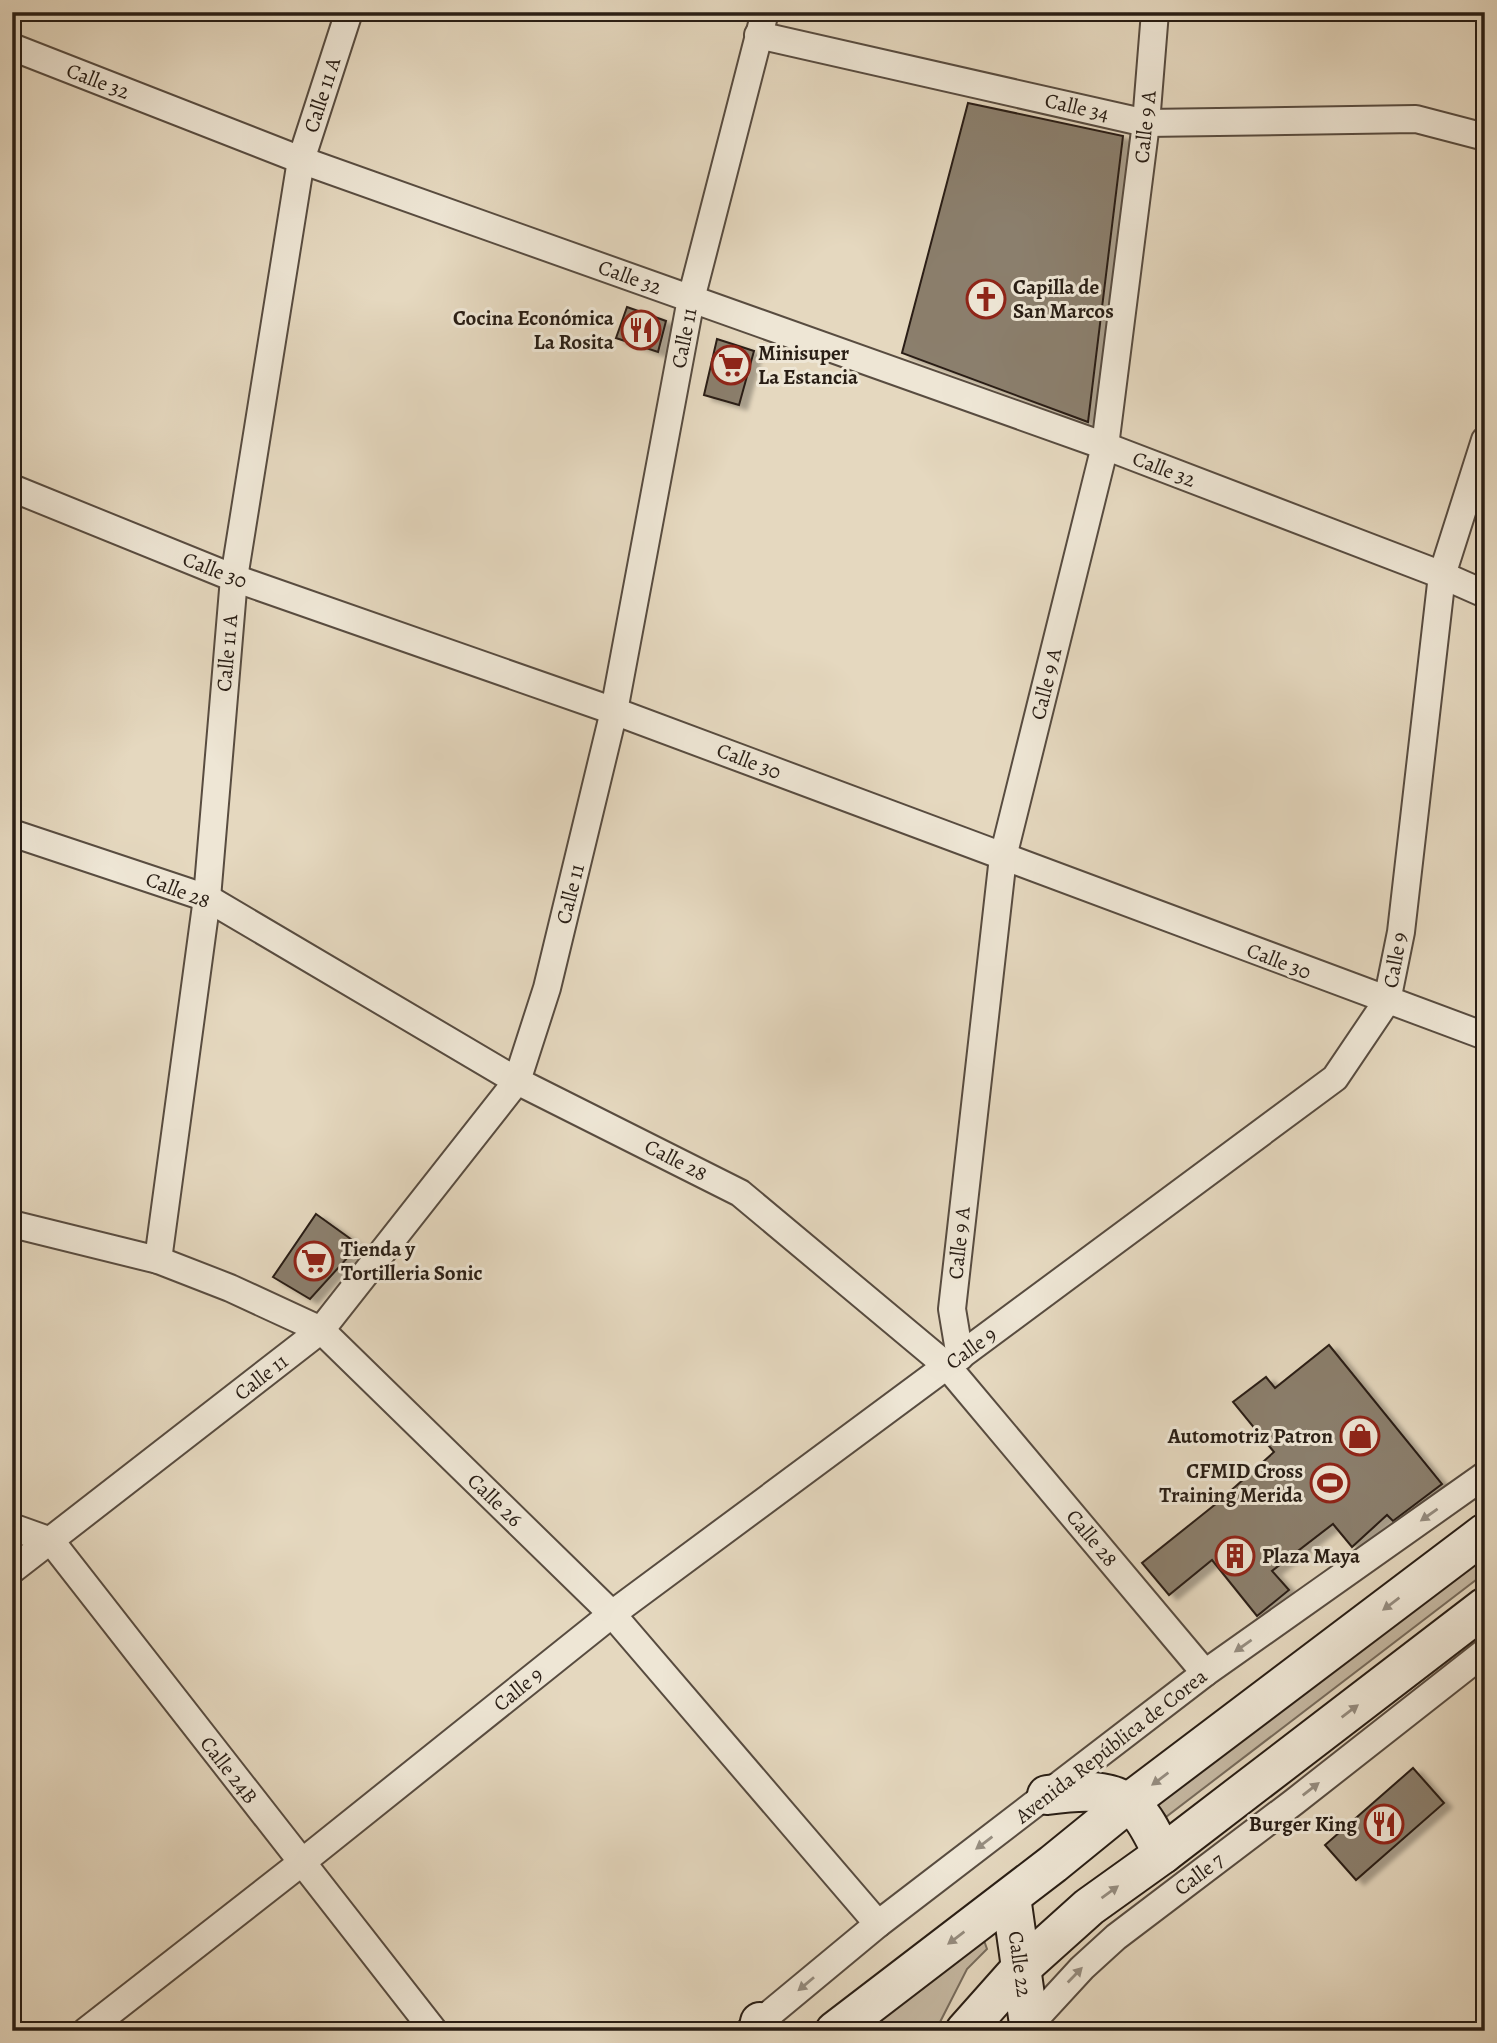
<svg xmlns="http://www.w3.org/2000/svg" width="1497" height="2043" font-family="Alegreya,serif">
	<defs>
		<filter id="shadow"><feDropShadow dx="8" dy="4.5" stdDeviation="2" flood-color="#0004"/></filter>
	</defs>
	<rect width="100%" height="100%" fill="#e5d8bf"/>
	<filter id="stains"><feTurbulence type="fractalNoise" baseFrequency=".00286" numOctaves="4"/><feColorMatrix values="0 0 0 0 .2 0 0 0 0 .09 0 0 0 0 .02 0 0 0 .5 -.17"/></filter>
	<radialGradient id="worn" r=".72"><stop offset=".6" stop-color="#630" stop-opacity="0"/><stop offset="1" stop-color="#630" stop-opacity=".3"/></radialGradient>
	<g fill="#c5b8a2" stroke="#776b5c" stroke-width="2">
		<path d="M1485 1548V1573L1162 1820 1150 1803Z"/>
		<path d="M981 1932 987 1949 967 1969 939 2024 931 2031H850Z"/>
	</g>
	<g fill="#8b7f6d" stroke="#291e15" stroke-width="2" filter="url(#shadow)">
		<path d="M968 103 1123 136 1088 422 902 353Z"/>
		<path d="M627 307 666 321 658 352 616 338Z"/>
		<path d="M717 339 754 351 739 405 704 395Z"/>
		<path d="M316 1214 359 1245 310 1299 273 1277Z"/>
		<path d="M1329 1345 1442 1484 1393 1521 1387 1515 1352 1547 1333 1524 1272 1571 1289 1590 1257 1616 1212 1560 1169 1595 1142 1563 1217 1503 1274 1452 1233 1402 1266 1377 1275 1388Z"/>
		<path d="M1413 1768 1444 1803 1356 1880 1325 1845Z"/>
	</g>
	<g fill="none" stroke-linecap="round" stroke-linejoin="round">
		<defs>
			<g id="street">
				<path d="M758 35 1146 123 1416 119 1485 137"/>
				<path d="M12 47 301 160 1105 446 1442 575 1485 594"/>
				<path d="M12 488 234 578 614 711 1485 1036"/>
				<path d="M12 833 207 898 517 1081 740 1193 947 1366 1205 1673"/>
				<path d="M12 1224 158 1260 230 1288 321 1330 612 1614 878 1924"/>
				<path d="M158 1260 207 898 234 578 301 160 349 12"/>
				<path d="M960 1357 952 1309 1003 857 1105 446 1146 123 1155 12"/>
				<path d="M12 1527 51 1541 434 2031"/>
				<path d="M12 1570 321 1330 517 1081 547 988 614 711 691 299 765 12"/>
				<path d="M86 2031 301 1863 612 1614 1335 1078 1387 1001 1401 932 1442 575 1485 440"/>
				<path d="M749 2031 878 1924 1205 1673 1485 1475"/>
				<path d="M1024 2031 1082 1968 1116 1937 1294 1802 1485 1652"/>
			</g>
			<g id="secondary">
				<path d="M1047 1795C1077 1791 1114 1786 1137 1811 1148 1822 1155 1840 1163 1854"/>
				<path d="M1011 1897 1030 2031"/>
				<path d="M758 2031 760 2022"/>
				<path d="M835 2031 1053 1864 1128 1803 1485 1533"/>
				<path d="M965 2031 1021 1968 1089 1907 1163 1854 1485 1607"/>
			</g>
		</defs>
		<use href="#street" stroke="#584c40" stroke-width="30"/>
		<use href="#secondary" stroke="#291e15" stroke-width="42"/>
		<use href="#street" stroke="#eee6d5" stroke-width="26"/>
		<use href="#secondary" stroke="#eee6d5" stroke-width="38"/>
	</g>
	<defs><path id="oneway-solid" d="M-6-.8H1V-3.2L6.5 0L1 3.2V.8H-6Z" transform="scale(1.75)"/></defs>
	<g fill="#958c7f">
		<use href="#oneway-solid" transform="translate(1429 1515) rotate(145)"/>
		<use href="#oneway-solid" transform="translate(1391 1604) rotate(143)"/>
		<use href="#oneway-solid" transform="translate(1243 1646) rotate(145)"/>
		<use href="#oneway-solid" transform="translate(1350 1711) rotate(-37)"/>
		<use href="#oneway-solid" transform="translate(1160 1779) rotate(143)"/>
		<use href="#oneway-solid" transform="translate(1311 1789) rotate(-38)"/>
		<use href="#oneway-solid" transform="translate(984 1843) rotate(143)"/>
		<use href="#oneway-solid" transform="translate(1110 1892) rotate(-36)"/>
		<use href="#oneway-solid" transform="translate(956 1938) rotate(143)"/>
		<use href="#oneway-solid" transform="translate(1075 1975) rotate(-46)"/>
		<use href="#oneway-solid" transform="translate(806 1984) rotate(140)"/>
	</g>
	<defs>
		<symbol id="church-ring" viewBox="-11 -11 22 22"><circle r="9.5" fill="#eee6d5" stroke="#8f2418" stroke-width="1.5"/><path d="M-1.2-6h2.4v3.5h3.3v2.4h-3.3V6h-2.4V-.1h-3.3v-2.4h3.3Z" fill="#8f2418"/></symbol>
		<symbol id="restaurant-ring" viewBox="-11 -11 22 22"><circle r="9.5" fill="#eee6d5" stroke="#8f2418" stroke-width="1.5"/><path d="M-5-6h1v4h1v-4h1v4h1v-4h1v5L-1.5 .5V6h-2V.5L-5-1ZM5-6V6H3V1.5H1.5Q1.5-4 5-6Z" fill="#8f2418"/></symbol>
		<symbol id="supermarket-ring" viewBox="-11 -11 22 22"><circle r="9.5" fill="#eee6d5" stroke="#8f2418" stroke-width="1.5"/><path d="M-6-5.5h2.5l.6 2H6L4.5 2H-2.5L-4.4-4H-6ZM-1.5 3.2a1.3 1.3 0 1 0 .1 0ZM3 3.2a1.3 1.3 0 1 0 .1 0Z" fill="#8f2418"/></symbol>
		<symbol id="shop-ring" viewBox="-11 -11 22 22"><circle r="9.5" fill="#eee6d5" stroke="#8f2418" stroke-width="1.5"/><path d="M-5-2.5h2.3a2.7 3.5 0 0 1 5.4 0H5L5.5 6h-11ZM-1.5-2.5h3a1.5 2.3 0 0 0-3 0Z" fill="#8f2418"/></symbol>
		<symbol id="stadium-ring" viewBox="-11 -11 22 22"><circle r="9.5" fill="#eee6d5" stroke="#8f2418" stroke-width="1.5"/><path d="M0-5a6.5 5 0 1 0 0 10a6.5 5 0 1 0 0-10ZM-3.5-1.8h7v3.6h-7Z" fill="#8f2418"/></symbol>
		<symbol id="building-ring" viewBox="-11 -11 22 22"><circle r="9.5" fill="#eee6d5" stroke="#8f2418" stroke-width="1.5"/><path d="M-4-6H4V6H1V3H-1V6H-4ZM-2.5-4.3h1.7v1.8h-1.7ZM.8-4.3h1.7v1.8H.8ZM-2.5-1h1.7V.8h-1.7ZM.8-1h1.7V.8H.8Z" fill="#8f2418"/></symbol>
	</defs>
	<g fill-rule="evenodd">
		<use href="#church-ring" x="964" y="277" width="44" height="44"/>
		<use href="#restaurant-ring" x="619" y="308" width="44" height="44"/>
		<use href="#supermarket-ring" x="709" y="343" width="44" height="44"/>
		<use href="#supermarket-ring" x="292" y="1239" width="44" height="44"/>
		<use href="#shop-ring" x="1338" y="1414" width="44" height="44"/>
		<use href="#stadium-ring" x="1308" y="1461" width="44" height="44"/>
		<use href="#building-ring" x="1213" y="1534" width="44" height="44"/>
		<use href="#restaurant-ring" x="1362" y="1802" width="44" height="44"/>
	</g>
	<g text-anchor="middle" stroke-width="6" stroke-linejoin="round" paint-order="stroke">
		<g font-size="21" fill="#291e15" stroke="#eee6d5">
			<text transform="translate(98 81) rotate(21)" y="7">Calle 32</text>
			<text transform="translate(322 95) rotate(-72)" y="7">Calle 11 A</text>
			<text transform="translate(1077 107) rotate(13)" y="7">Calle 34</text>
			<text transform="translate(1145 127) rotate(-84)" y="7">Calle 9 A</text>
			<text transform="translate(630 277) rotate(20)" y="7">Calle 32</text>
			<text transform="translate(684 338) rotate(-79)" y="7">Calle 11</text>
			<text transform="translate(1164 469) rotate(21)" y="7">Calle 32</text>
			<text transform="translate(215 570) rotate(21)" y="7">Calle 30</text>
			<text transform="translate(227 653) rotate(-85)" y="7">Calle 11 A</text>
			<text transform="translate(1046 684) rotate(-76)" y="7">Calle 9 A</text>
			<text transform="translate(749 761) rotate(21)" y="7">Calle 30</text>
			<text transform="translate(178 890) rotate(21)" y="7">Calle 28</text>
			<text transform="translate(570 894) rotate(-76)" y="7">Calle 11</text>
			<text transform="translate(1395 960) rotate(-80)" y="7">Calle 9</text>
			<text transform="translate(1279 961) rotate(21)" y="7">Calle 30</text>
			<text transform="translate(676 1160) rotate(27)" y="7">Calle 28</text>
			<text transform="translate(959 1243) rotate(-84)" y="7">Calle 9 A</text>
			<text transform="translate(971 1348) rotate(-36)" y="7">Calle 9</text>
			<text transform="translate(261 1377) rotate(-38)" y="7">Calle 11</text>
			<text transform="translate(495 1500) rotate(44)" y="7">Calle 26</text>
			<text transform="translate(1092 1538) rotate(50)" y="7">Calle 28</text>
			<text transform="translate(518 1689) rotate(-39)" y="7">Calle 9</text>
			<text transform="translate(1111 1746) rotate(-38)" y="7">Avenida República de Corea</text>
			<text transform="translate(229 1770) rotate(52)" y="7">Calle 24B</text>
			<text transform="translate(1199 1874) rotate(-37)" y="7">Calle 7</text>
			<text transform="translate(1020 1964) rotate(82)" y="7">Calle 22</text>
		</g>
		<g font-size="21" font-weight="bold" fill="#291e15" stroke="#eee6d5" text-anchor="start">
			<text x="1013" y="294">Capilla de<tspan x="1013" dy="24">San Marcos</tspan></text>
			<text x="614" y="325" text-anchor="end">Cocina Económica<tspan x="614" dy="24">La Rosita</tspan></text>
			<text x="758" y="360">Minisuper<tspan x="758" dy="24">La Estancia</tspan></text>
			<text x="341" y="1256">Tienda y<tspan x="341" dy="24">Tortilleria Sonic</tspan></text>
			<text x="1333" y="1443" text-anchor="end">Automotriz Patron</text>
			<text x="1303" y="1478" text-anchor="end">CFMID Cross<tspan x="1303" dy="24">Training Merida</tspan></text>
			<text x="1262" y="1563">Plaza Maya</text>
			<text x="1357" y="1831" text-anchor="end">Burger King</text>
		</g>
	</g>
	<rect width="1497" height="2043" fill="none" stroke="#e5d8bf" stroke-width="42"/>
	<rect x="14" y="14" width="1469" height="2015" fill="none" stroke="#291e15" stroke-width="3.5"/>
	<rect x="21" y="21" width="1455" height="2001" fill="none" stroke="#291e15" stroke-width="2"/>
	<rect width="100%" height="100%" filter="url(#stains)"/>
	<rect width="100%" height="100%" fill="url(#worn)"/>
</svg>
